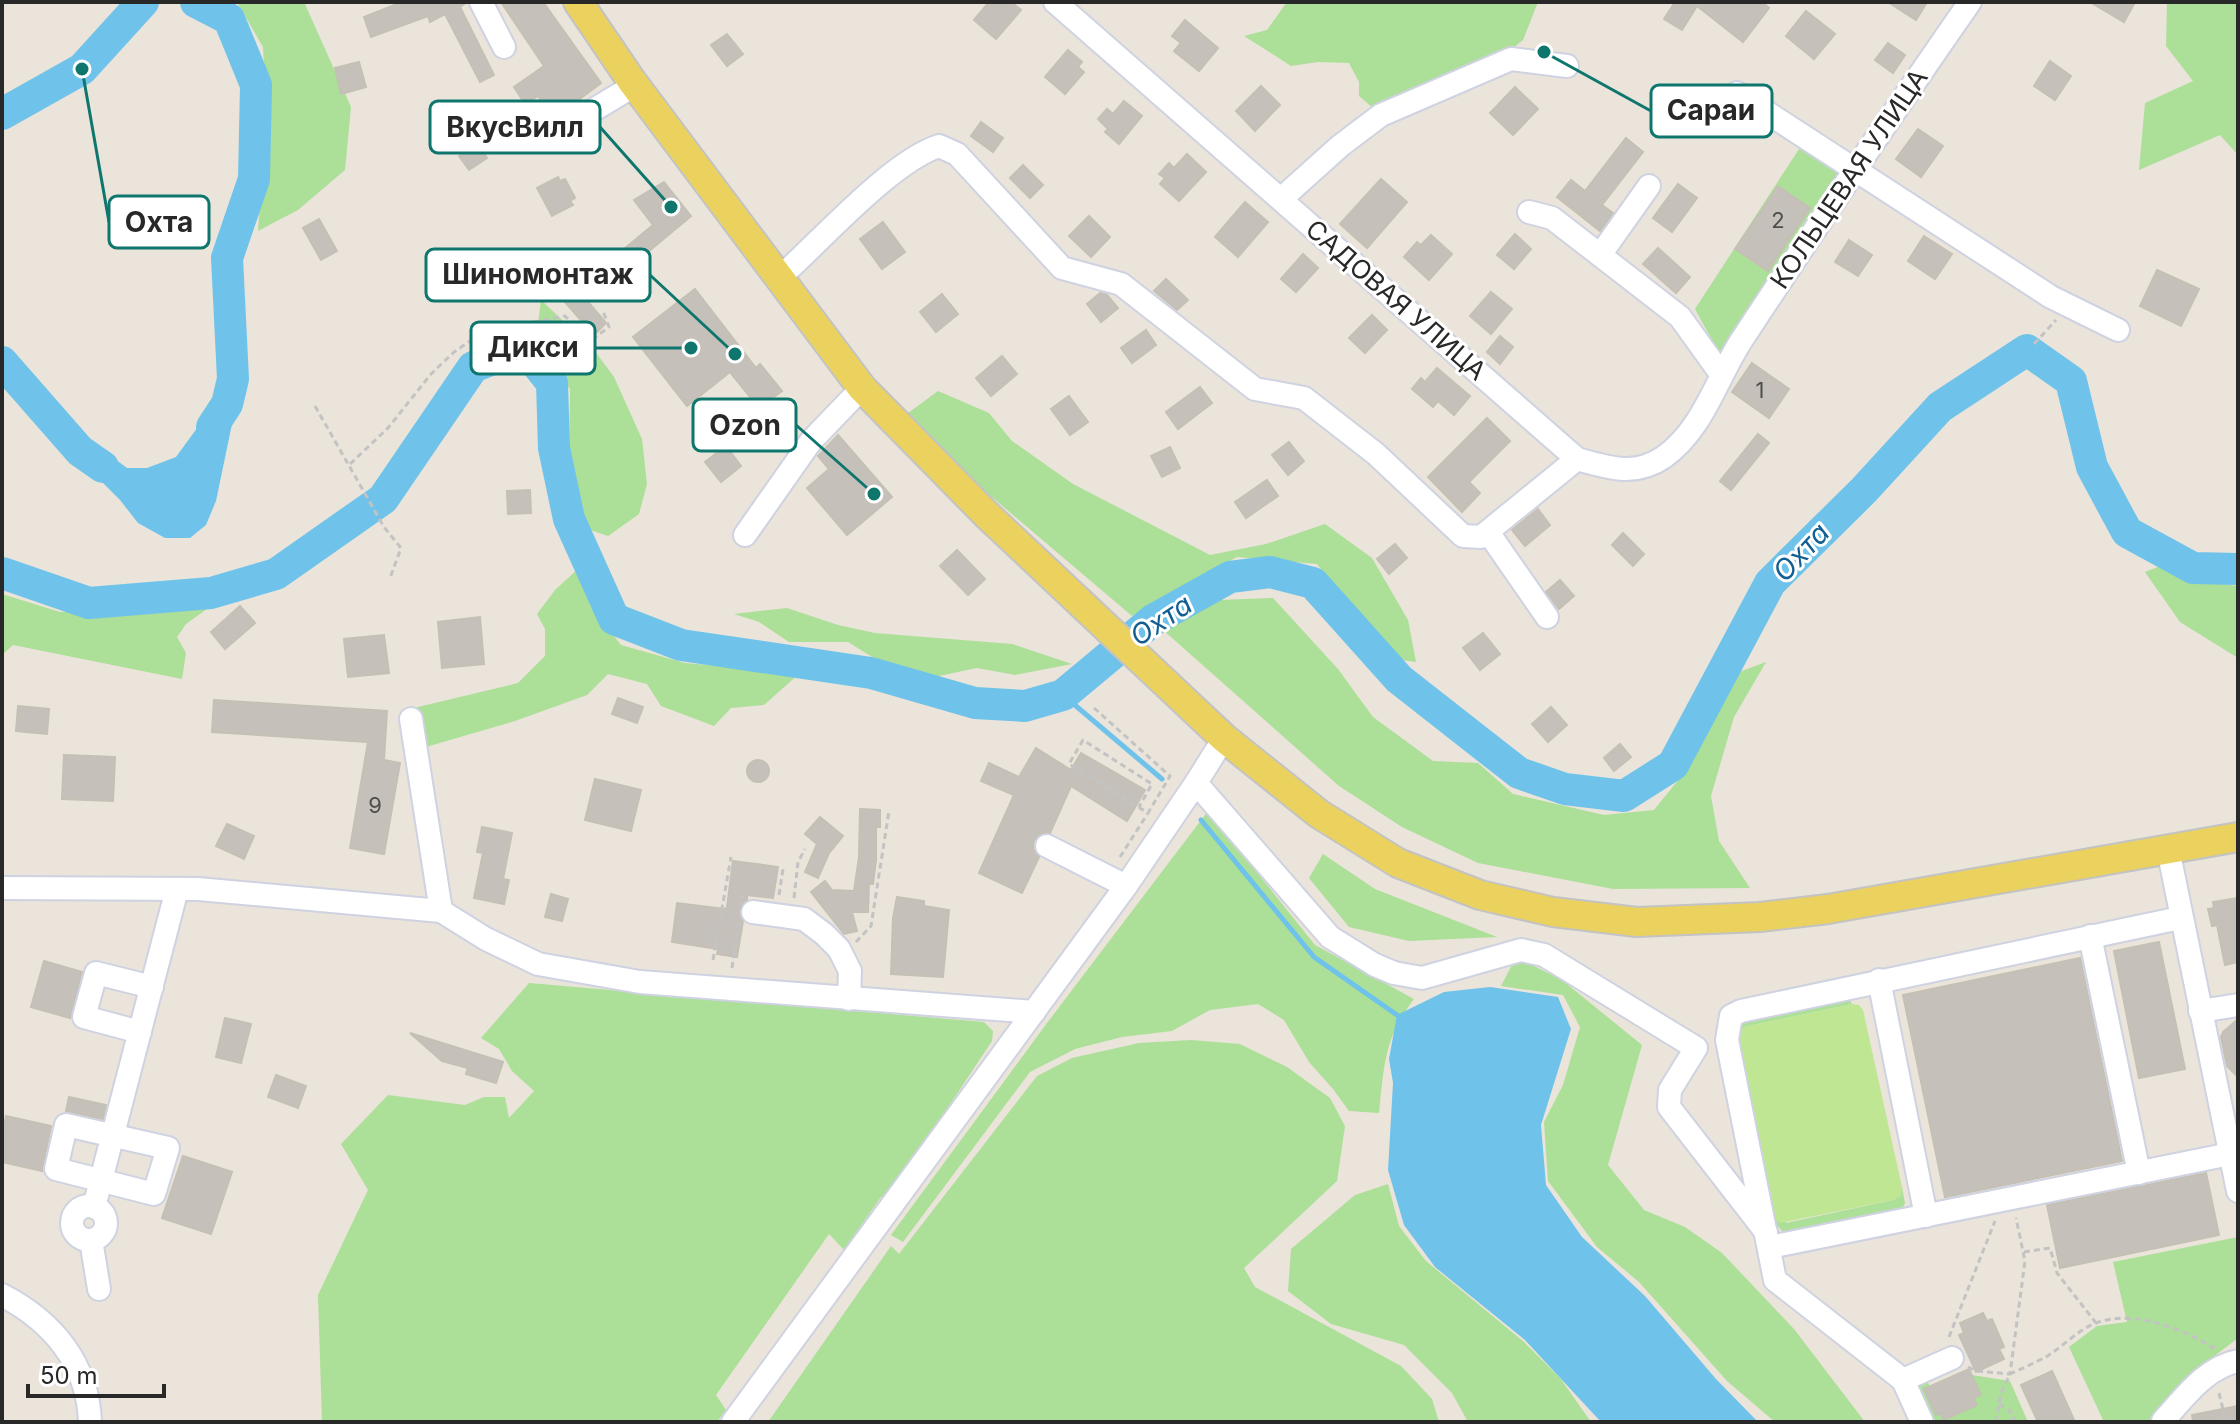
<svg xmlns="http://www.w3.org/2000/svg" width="2240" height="1424" font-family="Inter,sans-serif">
	<rect width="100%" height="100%" fill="#eae4da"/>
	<g fill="#acdf97">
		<path d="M237 2H304L351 107 345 170 298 210 258 231 261 184 257 167 267 120 263 47Z"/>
		<path d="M1287 2H1538L1523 40 1504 55 1453 71 1373 108 1359 96V82L1349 63 1318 62 1291 66 1244 36 1267 30Z"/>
		<path d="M2167 2H2238V155L2220 135 2139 170 2145 103 2193 81 2166 46Z"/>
		<path d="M1801 146 1842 173 1720 355 1695 309Z"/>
		<path d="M541 300 594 350 614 377 642 439 647 484 639 514 608 536 584 528 569 472 570 389 536 340Z"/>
		<path d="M938 391 989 413 1012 441 1073 484 1210 555 1266 544 1325 524 1372 558 1408 620 1416 662 1394 659 1317 564 1237 557 1132 616 900 419Z"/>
		<path d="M2163 565 2189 580 2238 586V658L2180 622 2145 572Z"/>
		<path d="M578 569 592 608 621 645 685 663 800 673 764 705 731 708 714 726 661 706 647 684 608 674 587 695 515 721 419 749 414 708 518 683 545 656V629L537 614 555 590Z"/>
		<path d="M2 594 60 612 207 609 186 624 177 637 186 653 182 679 13 645 2 655Z"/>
		<path d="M1273 598 1338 669 1373 717 1433 761 1478 763 1513 794 1604 815 1654 810 1688 768 1695 736 1720 700 1731 675 1766 662 1734 717 1711 796 1719 841 1750 888 1613 889 1478 863 1402 827 1339 786 1163 630 1219 600Z"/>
		<path d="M787 608 838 625 875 633 1012 644 1072 664 1015 675 977 668 934 677 885 665 848 642H789L759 622 734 614Z"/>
		<path d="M1208 811 1315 945 1414 999C1384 1038 1384 1066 1379 1113L1349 1111 1333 1089 1309 1062 1284 1020 1258 1004 1210 1010 1172 1031 1122 1037 1075 1049 1030 1072 903 1242 891 1235 1047 1023Z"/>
		<path d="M1323 854 1375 889 1497 937 1409 941 1349 927 1309 878Z"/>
		<path d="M1516 957 1562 980 1642 1045 1608 1165 1644 1210 1685 1227 1722 1253 1794 1329 1865 1422H1775L1727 1381 1639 1282 1597 1247 1548 1181 1544 1122 1563 1085 1580 1027 1563 995 1501 986Z"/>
		<path d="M529 983 984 1022 993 1031 992 1041 886 1201 881 1197 844 1250 829 1234 716 1395 726 1410 717 1422H322L318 1295 368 1190 341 1144 388 1095 465 1105 484 1097H505L509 1118 534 1091 512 1071 499 1049 481 1038Z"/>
		<path d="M1847 995 1852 1004 1744 1027 1786 1223 1893 1200 1900 1196 1902 1187 1905 1203 1902 1209 1785 1234 1772 1220 1736 1026 1740 1020Z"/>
		<path d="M1191 1040 1240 1044 1287 1067 1330 1098 1345 1126 1337 1181 1244 1268 1255 1287 1401 1366 1432 1399 1439 1422H768L891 1246 899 1254 1037 1076 1072 1058 1139 1043Z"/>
		<path d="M1388 1184 1399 1226 1426 1261 1524 1342 1560 1378 1591 1422H1468L1452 1393 1404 1345 1331 1324 1288 1291 1291 1249 1355 1195Z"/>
		<path d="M2238 1237V1338L2217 1354 2184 1386 2164 1422H2104L2069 1347 2097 1326 2127 1322 2113 1262Z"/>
		<path d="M1972 1375 2010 1381 2028 1422H1936L1918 1384 1925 1376 1930 1387 1924 1390 1936 1415 1976 1405 1973 1398 1980 1394Z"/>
	</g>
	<path fill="#bfe793" d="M1852 1004 1859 1005 1863 1010 1902 1187 1900 1196 1893 1200 1780 1223 1774 1218 1737 1036 1744 1027Z"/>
	<g fill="#6fc3ea">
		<path d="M227 387 238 395 216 501 206 525 190 538H165L138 523 120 500 66 446 77 431 127 468H147L176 457Z"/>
		<path d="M1490 987 1558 997 1571 1029 1541 1125 1546 1185 1582 1237 1645 1296 1716 1379 1758 1422H1601L1525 1340 1435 1267 1404 1225 1388 1170 1393 1083 1389 1059 1397 1015 1444 992Z"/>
	</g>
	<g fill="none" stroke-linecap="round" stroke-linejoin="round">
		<g stroke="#6fc3ea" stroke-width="5">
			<path d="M1063 695 1162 779"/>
			<path d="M1201 820 1314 957 1397 1015"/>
		</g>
		<g stroke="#6fc3ea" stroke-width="32">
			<path d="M196 2 229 19 256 85 254 179 227 258 233 379 227 404 212 427"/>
			<path d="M2 114 82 69 143 2"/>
			<path d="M2 362 80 451 103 467"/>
			<path d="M2 573 89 603 211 593 276 574 383 499 473 367 523 347 552 383 554 448 569 519 614 619 681 645 871 673 975 703 1025 706 1063 695 1153 620 1230 577 1270 572 1313 583 1399 679 1519 773 1565 789 1624 796 1673 765 1770 583 1864 490 1940 407 2027 350 2071 381 2092 467 2127 532 2193 568 2238 569"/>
		</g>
	</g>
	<g fill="#c5c1ba" stroke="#c5c0b4" stroke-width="2">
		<path d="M402 2H467L460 7 494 75 480 82 445 14 430 22 428 16 371 37 364 17Z"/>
		<path d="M501 2H543L601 83 553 119 538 96 525 104 514 87 544 66Z"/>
		<path d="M989 2H1011L1021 10 996 39 974 20Z"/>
		<path d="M1675 2H1762L1769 8 1743 42 1697 6 1682 30 1664 19Z"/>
		<path d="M1888 2H1927L1916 20Z"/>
		<path d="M2090 2H2135L2124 22Z"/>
		<path d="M1806 11 1835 34 1814 59 1786 36Z"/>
		<path d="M1185 20 1218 48 1199 71 1174 51 1181 43 1172 36Z"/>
		<path d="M727 34 743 54 727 66 711 45Z"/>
		<path d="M1888 43 1905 55 1893 73 1875 60Z"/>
		<path d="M1068 50 1082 62 1078 67 1084 72 1065 94 1045 77Z"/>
		<path d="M2050 61 2071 76 2055 100 2034 86Z"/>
		<path d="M359 62 366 87 341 94 335 68Z"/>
		<path d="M1261 86 1280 105 1255 131 1236 111Z"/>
		<path d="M1515 87 1538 109 1513 135 1490 113Z"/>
		<path d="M1124 101 1142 116 1119 144 1105 132 1108 129 1098 119 1107 109 1113 114Z"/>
		<path d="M981 122 1003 138 993 152 971 136Z"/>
		<path d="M1918 129 1943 146 1921 177 1896 159Z"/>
		<path d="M1626 138 1643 152 1602 205 1613 213 1600 231 1557 197 1571 180 1585 191Z"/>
		<path d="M478 143 487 158 469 170 459 156Z"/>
		<path d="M1187 154 1206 172 1179 201 1160 184 1165 178 1159 174 1169 163 1174 168Z"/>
		<path d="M1023 165 1043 185 1030 198 1010 178Z"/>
		<path d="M558 177 560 181 565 179 575 198 570 201 573 205 552 216 537 188Z"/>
		<path d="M1381 179 1407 202 1367 248 1340 224Z"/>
		<path d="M664 182 691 216 588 302 606 323 594 335 557 293 569 281 577 288 653 225 634 200Z"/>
		<path d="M1678 184 1697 198 1672 232 1653 218Z"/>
		<path d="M1778 186 1810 208 1768 271 1735 249Z"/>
		<path d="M1245 202 1268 222 1238 257 1215 237Z"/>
		<path d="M1089 216 1110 237 1091 257 1069 236Z"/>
		<path d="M319 219 337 251 321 260 303 228Z"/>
		<path d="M883 222 905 252 882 269 860 239Z"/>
		<path d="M1515 234 1531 249 1514 269 1497 255Z"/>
		<path d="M1431 235 1452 254 1429 280 1404 257 1417 242 1421 245Z"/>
		<path d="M1924 236 1952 254 1935 279 1908 261Z"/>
		<path d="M1849 240 1872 255 1858 276 1835 262Z"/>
		<path d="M1658 248 1690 277 1676 293 1643 264Z"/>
		<path d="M1303 254 1318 268 1296 292 1281 279Z"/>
		<path d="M2157 270 2199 289 2181 326 2140 306Z"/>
		<path d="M1166 279 1188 300 1177 310 1154 291Z"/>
		<path d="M695 289 756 368 760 364 782 391 771 399 784 415 772 424 730 372 687 406 633 337Z"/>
		<path d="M1491 292 1512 309 1491 334 1470 316Z"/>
		<path d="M1100 293 1107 295 1118 308 1101 322 1087 304Z"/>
		<path d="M942 294 958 314 936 332 920 312Z"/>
		<path d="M1372 315 1387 330 1365 353 1349 338Z"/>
		<path d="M1146 330 1156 345 1132 363 1121 348Z"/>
		<path d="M1500 336 1513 347 1500 364 1487 352Z"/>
		<path d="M1002 356 1017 374 991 396 976 378Z"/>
		<path d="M1752 363 1789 389 1769 418 1732 392Z"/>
		<path d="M1437 368 1470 396 1454 415 1438 401 1433 407 1412 389 1421 378 1425 382Z"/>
		<path d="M1200 387 1212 403 1178 429 1166 412Z"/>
		<path d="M1069 396 1088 422 1070 435 1051 409Z"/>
		<path d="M1487 418 1510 441 1469 482 1480 493 1462 512 1428 477Z"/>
		<path d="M1758 434 1769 443 1731 490 1720 481Z"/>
		<path d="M838 435 892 497 847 535 807 488 829 469 818 456Z"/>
		<path d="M1289 442 1304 461 1288 475 1272 455Z"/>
		<path d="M726 446 741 466 721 482 705 462Z"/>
		<path d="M1170 447 1180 468 1162 477 1151 456Z"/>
		<path d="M1267 480 1278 496 1246 518 1235 502Z"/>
		<path d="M530 490 531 513 508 514 507 491Z"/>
		<path d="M1538 509 1550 525 1525 546 1512 530Z"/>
		<path d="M1623 533 1644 554 1633 566 1612 545Z"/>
		<path d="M1395 544 1407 558 1389 574 1377 559Z"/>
		<path d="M957 550 985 579 968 595 940 566Z"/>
		<path d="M1560 580 1574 596 1559 609 1546 592Z"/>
		<path d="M240 606 255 623 225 649 211 632Z"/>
		<path d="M480 617 484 664 442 668 438 622Z"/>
		<path d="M1483 633 1500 654 1480 670 1463 648Z"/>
		<path d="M384 635 389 673 348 677 344 639Z"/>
		<path d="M618 698 643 707 637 723 612 714Z"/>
		<path d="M214 700 387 711 384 760 400 763 384 854 350 848 368 742 212 732Z"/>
		<path d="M18 706 49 709 47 734 16 731Z"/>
		<path d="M1551 707 1567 725 1548 742 1532 724Z"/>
		<path d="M1620 744 1631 757 1614 771 1604 758Z"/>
		<path d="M1036 748 1071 770 1081 753 1145 790 1127 821 1071 786 1050 833 1040 834 1034 840 1033 848 1039 857 1022 893 979 873 1014 795 981 781 989 763 1019 777Z"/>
		<path d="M64 755 115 757 113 801 62 799Z"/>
		<circle cx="758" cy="771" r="11"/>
		<path d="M595 779 641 790 631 831 585 820Z"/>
		<path d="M860 809 880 810V827H876V860L873 884H869L868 912H852L857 931 844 934 811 892 825 881 832 890 854 891 859 857Z"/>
		<path d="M820 817 843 836 829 853 818 878 805 872 817 844 805 834Z"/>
		<path d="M227 824 254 836 244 859 216 846Z"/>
		<path d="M482 827 512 833 503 879 509 880 504 904 474 898 483 853 477 852Z"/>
		<path d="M733 861 778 867 773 898 747 895V900L742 904 739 911 743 921 737 957 717 954 718 949 672 942 677 903 725 909 727 907Z"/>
		<path d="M551 894 568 899 562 921 545 917Z"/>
		<path d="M897 897 924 901V906L949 910 943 977 891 974 893 918Z"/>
		<path d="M2238 898V962L2225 965 2217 925 2212 926 2208 909 2214 908 2213 902Z"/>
		<path d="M2159 942 2185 1069 2139 1078 2114 951Z"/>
		<path d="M2080 958 2122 1161 1945 1197 1903 995Z"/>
		<path d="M44 961 82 972 70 1018 31 1007Z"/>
		<path d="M225 1018 251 1024 241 1063 216 1057Z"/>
		<path d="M2238 1019V1077L2227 1066 2221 1037 2223 1032Z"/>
		<path d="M410 1033 503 1062 496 1083 466 1074 468 1068 442 1061Z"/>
		<path d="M276 1075 306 1086 298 1108 268 1097Z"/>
		<path d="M69 1097 106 1105 103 1119 66 1111Z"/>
		<path d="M6 1116 51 1126 42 1171 2 1162V1134Z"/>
		<path d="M183 1156 232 1172 211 1234 162 1218Z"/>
		<path d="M2206 1173 2219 1235 2060 1268 2047 1205Z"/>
		<path d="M1983 1313 1987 1321 1992 1319 2004 1347 1999 1349 2004 1359 1976 1372 1959 1335 1964 1333 1960 1323Z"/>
		<path d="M1969 1369 1981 1395 1973 1398 1977 1405 1944 1420 1940 1413 1936 1415 1924 1389Z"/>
		<path d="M2052 1371 2075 1422H2038L2021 1385Z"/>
		<path d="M2238 1406V1422H2193L2192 1415Z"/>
	</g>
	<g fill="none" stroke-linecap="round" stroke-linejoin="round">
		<defs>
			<g id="minor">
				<path d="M481 2 504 47"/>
				<path d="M1055 2 1577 459C1609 468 1635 477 1664 457 1703 429 1716 380 1741 341 1816 227 1892 114 1970 2"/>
				<path d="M1737 93 2051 297 2118 330"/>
				<path d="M585 115 635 85"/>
				<path d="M1281 199 1340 146 1381 115 1511 59 1567 66"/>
				<path d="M1529 212 1552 218 1680 317 1721 374"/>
				<path d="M1600 255 1649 186"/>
				<path d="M778 279C820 242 890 162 939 146L957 154 1062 268 1121 284 1255 389 1304 398 1376 454 1463 536 1481 537 1577 459"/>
				<path d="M1488 532 1547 617"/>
				<path d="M745 535 811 441 862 388"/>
				<path d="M411 719 441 911"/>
				<path d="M1196 783 1330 937 1375 965 1394 973 1422 978 1521 950 1544 955 1696 1048 1670 1090 1669 1107 1766 1232"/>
				<path d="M1047 846 1126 886"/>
				<path d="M2168 849 2238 1191"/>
				<path d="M2 888 198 889 441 911 486 939 538 964 640 982 1034 1012"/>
				<path d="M753 912 804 919 824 934 839 949 850 971 849 999"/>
				<path d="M2090 936 2139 1173"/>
				<path d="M1879 980 1926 1216"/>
				<path d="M2200 1011 2238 1005"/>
				<path d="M140 1032 84 1017 96 973 152 987"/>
				<path d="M66 1125 168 1148 154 1194 56 1169Z"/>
				<circle cx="89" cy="1223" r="17"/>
				<path d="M94 1207 177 889"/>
				<path d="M91 1240 99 1289"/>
				<path d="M1770 1247 2230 1154"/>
				<path d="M2 1295C52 1321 88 1363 90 1422"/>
				<path d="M1903 1380 1952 1358"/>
				<path d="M2163 1421C2185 1397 2205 1368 2238 1361"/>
				<path d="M733 1422 1126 886 1196 783 1224 738"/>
				<path d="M1922 1422 1903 1380 1775 1280 1727 1040 1731 1016 1741 1011 2180 918"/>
			</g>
			<path id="major" d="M578 2 631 80 862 388 986 514 1224 738 1319 814 1398 863 1480 895 1553 912 1637 922 1760 917 1828 909 2238 837"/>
		</defs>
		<use href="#minor" stroke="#cfd2e1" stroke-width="26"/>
		<use href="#major" stroke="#c3c3c3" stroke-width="32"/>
		<g stroke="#c3c3c3" stroke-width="3" stroke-dasharray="6 4" stroke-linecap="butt">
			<path d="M2034 344 2056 320"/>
			<path d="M315 406 384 527 401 548 390 578"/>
			<path d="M350 464 388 428 431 374 454 352 483 332 565 316 590 341 609 327 603 311"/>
			<path d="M1094 708 1170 776 1148 813 1069 764 1083 740 1152 784 1139 807"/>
			<path d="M1120 857 1148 813"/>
			<path d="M779 895 783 869"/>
			<path d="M794 898 798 862 805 849"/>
			<path d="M856 942 871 926 889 811"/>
			<path d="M713 960 731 857"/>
			<path d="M732 968 738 924"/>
			<path d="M2024 1252 2050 1248 2057 1273 2096 1323"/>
			<path d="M1949 1337 1995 1221"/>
			<path d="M1968 1367 1976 1371 2010 1374 2025 1261 2016 1218"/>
			<path d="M2219 1393 2226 1422"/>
			<path d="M1999 1404 2011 1412 2015 1422"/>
			<path d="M1996 1422 2001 1393 2010 1374C2023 1368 2037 1362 2049 1355 2064 1345 2080 1329 2096 1323 2133 1309 2184 1329 2215 1349"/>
		</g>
		<use href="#minor" stroke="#fff" stroke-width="22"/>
		<use href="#major" stroke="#ebd25e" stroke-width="28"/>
		<path stroke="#c3c3c3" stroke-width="3" stroke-dasharray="6 4" stroke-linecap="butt" d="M740 909 743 894"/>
	</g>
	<g text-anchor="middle" stroke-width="6" stroke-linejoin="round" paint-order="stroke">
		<g font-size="22" fill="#4f4e4c">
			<text x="1778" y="228">2</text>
			<text x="1760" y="398">1</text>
			<text x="375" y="813">9</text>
		</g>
		<g font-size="26" fill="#282828" stroke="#fff">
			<text transform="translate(1849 179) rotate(-56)" y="9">КОЛЬЦЕВАЯ УЛИЦА</text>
			<text transform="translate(1396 300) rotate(41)" y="9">САДОВАЯ УЛИЦА</text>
		</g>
		<g font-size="28" font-style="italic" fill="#115f92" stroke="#fff">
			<text transform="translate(1801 552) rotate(-47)" y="10">Охта</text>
			<text transform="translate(1161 620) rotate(-34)" y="10">Охта</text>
		</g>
	</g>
	<path fill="none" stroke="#0f766e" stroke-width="3" d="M1544 52L1651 111M671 207L600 127M82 69L109 222M735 354L650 275M691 348L595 348M874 494L796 425"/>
	<g fill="#0f766e" stroke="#fff" stroke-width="3">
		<circle cx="1544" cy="52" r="8"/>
		<circle cx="671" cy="207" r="8"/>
		<circle cx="82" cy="69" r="8"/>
		<circle cx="735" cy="354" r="8"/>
		<circle cx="691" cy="348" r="8"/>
		<circle cx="874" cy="494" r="8"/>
	</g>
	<g fill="#fff" stroke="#0f766e" stroke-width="3">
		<rect x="1651" y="85" width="121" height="52" rx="8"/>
		<rect x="430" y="101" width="170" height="52" rx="8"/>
		<rect x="109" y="196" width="100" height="52" rx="8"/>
		<rect x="426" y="249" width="224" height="52" rx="8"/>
		<rect x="471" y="322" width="124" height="52" rx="8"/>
		<rect x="693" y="399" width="103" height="52" rx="8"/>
	</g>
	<g font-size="28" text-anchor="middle" font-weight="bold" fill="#282828">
		<text x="1711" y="120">Сараи</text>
		<text x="515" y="137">ВкусВилл</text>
		<text x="159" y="232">Охта</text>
		<text x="538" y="284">Шиномонтаж</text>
		<text x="533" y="357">Дикси</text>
		<text x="745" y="435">Ozon</text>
	</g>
	<rect width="2240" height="1424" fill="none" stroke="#282828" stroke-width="8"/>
	<path d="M28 1384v12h136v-12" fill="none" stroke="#282828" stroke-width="4"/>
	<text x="40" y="1384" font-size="24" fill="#282828" stroke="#ffffff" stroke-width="6" paint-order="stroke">50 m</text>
</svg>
